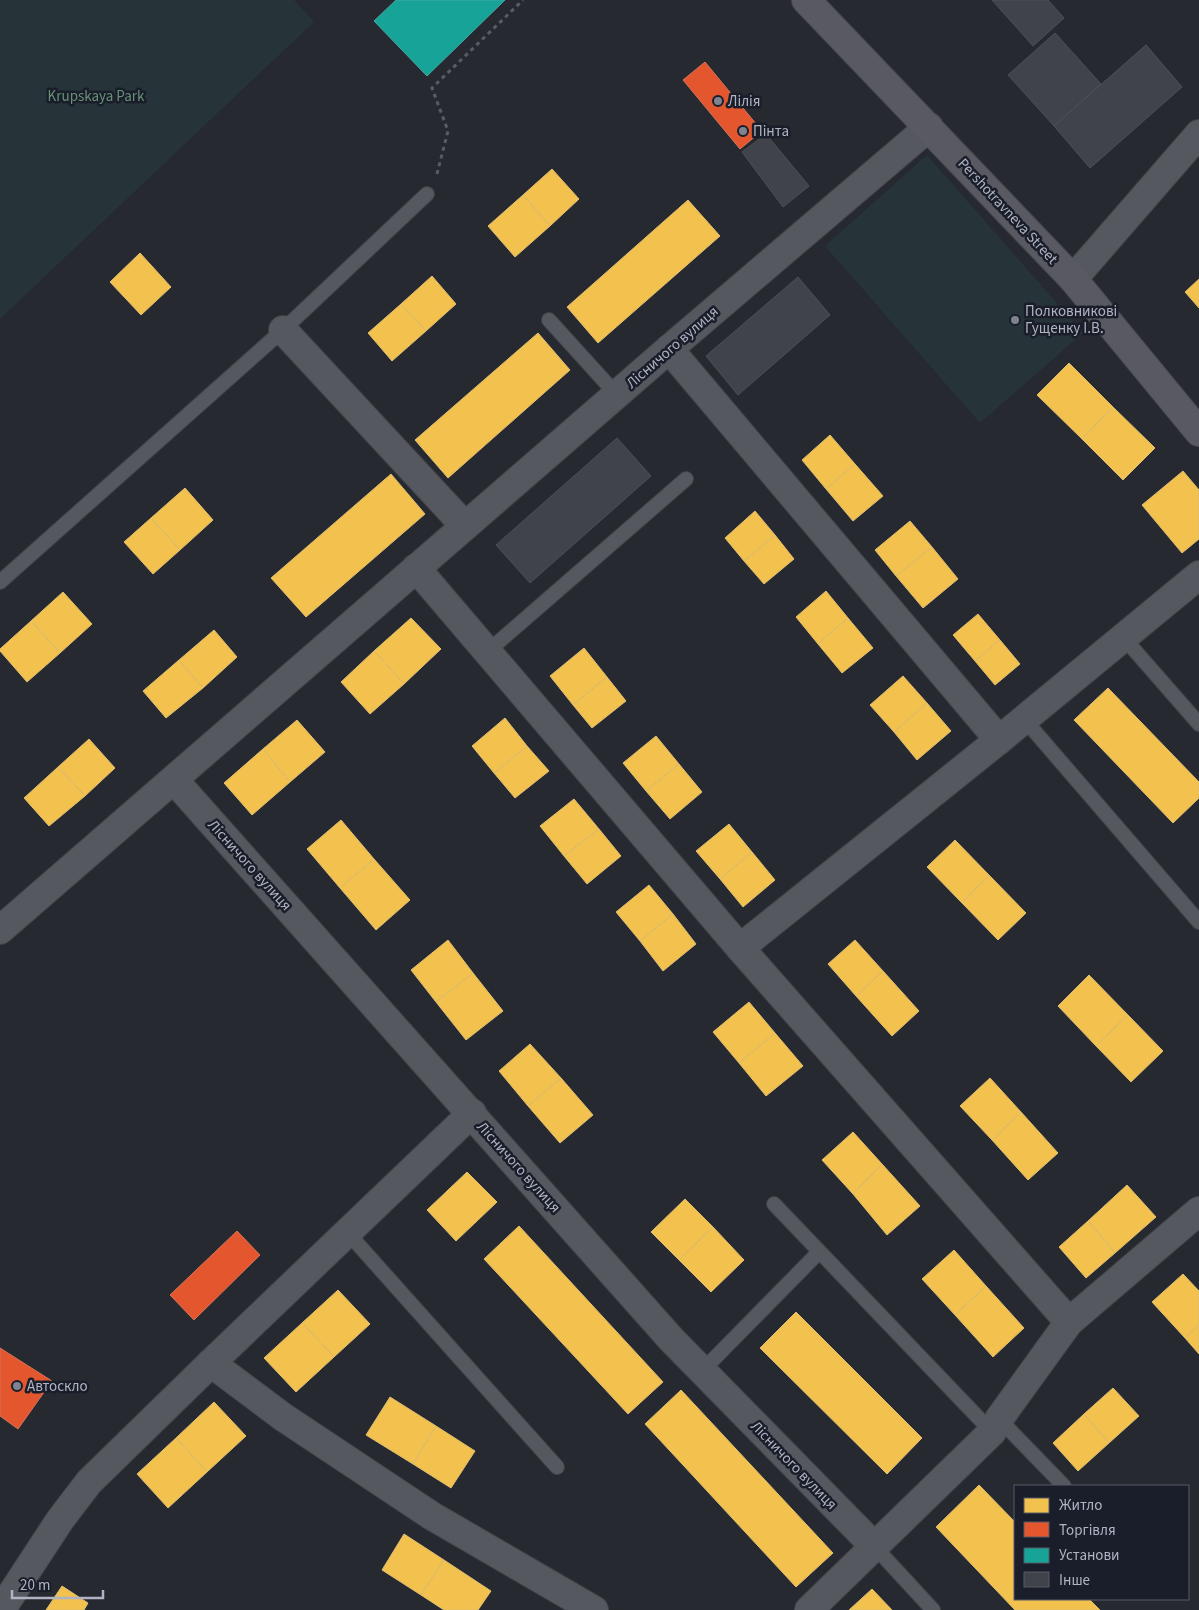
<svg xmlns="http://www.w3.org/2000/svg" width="1199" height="1610" font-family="'Source Sans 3',sans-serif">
	<rect width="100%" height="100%" fill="#262930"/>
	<g fill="#263338">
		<path d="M0 0H294L314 22 0 319Z"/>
		<path d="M927 155 1083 333 980 423 825 246Z"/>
	</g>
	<g fill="#f2c14e" stroke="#debd71">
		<path d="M552 169 579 199 550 226 523 195Z"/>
		<path d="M523 195 550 226 515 257 488 226Z"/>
		<path d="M688 200 720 236 598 343 567 307Z"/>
		<path d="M140 253 171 287 141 315 110 282Z"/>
		<path d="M432 276 456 304 426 331 401 304Z"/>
		<path d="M1199 279V308L1185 292Z"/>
		<path d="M401 304 426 331 392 361 368 333Z"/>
		<path d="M538 333 570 370 448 478 415 440Z"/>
		<path d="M1069 363 1113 407 1082 439 1037 395Z"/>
		<path d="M1113 407 1155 448 1123 480 1082 439Z"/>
		<path d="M830 435 855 464 826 489 802 460Z"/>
		<path d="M855 464 883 496 853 521 826 489Z"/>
		<path d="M1183 471 1199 490V539L1182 553 1142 505Z"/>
		<path d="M391 474 425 514 306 617 271 578Z"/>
		<path d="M185 488 213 520 180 550 151 518Z"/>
		<path d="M755 511 775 535 744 561 725 538Z"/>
		<path d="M151 518 180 550 153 574 124 542Z"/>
		<path d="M910 521 932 547 896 576 875 550Z"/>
		<path d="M775 535 794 559 764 584 744 561Z"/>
		<path d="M932 547 958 579 923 608 896 576Z"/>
		<path d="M826 591 848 618 818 644 796 617Z"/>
		<path d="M63 592 92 624 60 653 31 621Z"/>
		<path d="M978 614 1000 640 975 661 953 635Z"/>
		<path d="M411 618 441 649 404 684 374 651Z"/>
		<path d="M848 618 873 648 842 673 818 644Z"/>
		<path d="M31 621 60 653 27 682 0 651V649Z"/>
		<path d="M214 630 237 657 203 688 179 660Z"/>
		<path d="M1000 640 1020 664 995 685 975 661Z"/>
		<path d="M584 648 607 677 573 705 550 676Z"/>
		<path d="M374 651 404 684 370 714 341 682Z"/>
		<path d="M179 660 203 688 166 718 143 691Z"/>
		<path d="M903 676 927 703 894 732 870 705Z"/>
		<path d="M607 677 626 701 592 728 573 705Z"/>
		<path d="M1108 688 1199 782V798L1173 823 1074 720Z"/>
		<path d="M927 703 951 731 917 760 894 732Z"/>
		<path d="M505 718 527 746 494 773 472 746Z"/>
		<path d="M297 720 325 752 290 782 263 749Z"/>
		<path d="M656 736 679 764 646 791 623 763Z"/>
		<path d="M89 739 115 768 85 796 58 767Z"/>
		<path d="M527 746 549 771 515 798 494 773Z"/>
		<path d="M263 749 290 782 252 815 224 783Z"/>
		<path d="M679 764 702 792 670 819 646 791Z"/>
		<path d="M58 767 85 796 49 826 24 798Z"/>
		<path d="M574 799 599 829 564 856 540 826Z"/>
		<path d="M341 820 374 859 340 888 307 849Z"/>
		<path d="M729 824 752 852 720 879 696 851Z"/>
		<path d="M599 829 621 856 587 884 564 856Z"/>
		<path d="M955 840 989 875 962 903 927 867Z"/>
		<path d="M752 852 775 880 743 907 720 879Z"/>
		<path d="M374 859 410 900 376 930 340 888Z"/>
		<path d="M989 875 1026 913 998 940 962 903Z"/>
		<path d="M649 885 673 914 640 941 616 912Z"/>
		<path d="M673 914 696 944 663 971 640 941Z"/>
		<path d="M448 940 473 973 436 1002 411 970Z"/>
		<path d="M855 940 883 971 856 996 828 964Z"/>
		<path d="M883 971 919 1011 892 1036 856 996Z"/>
		<path d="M473 973 503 1011 466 1040 436 1002Z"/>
		<path d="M1089 975 1128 1015 1096 1046 1058 1006Z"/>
		<path d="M749 1002 775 1033 739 1063 713 1032Z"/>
		<path d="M1128 1015 1163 1051 1131 1082 1096 1046Z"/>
		<path d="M775 1033 803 1066 766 1096 739 1063Z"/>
		<path d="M530 1044 561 1078 528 1106 499 1071Z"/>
		<path d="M561 1078 593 1115 560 1143 528 1106Z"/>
		<path d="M990 1078 1021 1112 992 1140 960 1106Z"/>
		<path d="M1021 1112 1058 1153 1028 1180 992 1140Z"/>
		<path d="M853 1132 882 1164 853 1194 822 1160Z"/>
		<path d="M882 1164 920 1206 887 1235 853 1194Z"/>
		<path d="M467 1172 497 1202 456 1241 427 1210Z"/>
		<path d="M1127 1185 1156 1217 1115 1253 1088 1221Z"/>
		<path d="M685 1199 713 1227 679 1260 651 1232Z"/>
		<path d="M1088 1221 1115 1253 1086 1278 1059 1247Z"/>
		<path d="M519 1226 663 1382 628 1414 484 1259Z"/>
		<path d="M713 1227 744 1260 711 1292 679 1260Z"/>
		<path d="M954 1250 986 1286 955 1315 922 1279Z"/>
		<path d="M1183 1274 1199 1291V1325L1185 1338 1152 1302Z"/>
		<path d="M986 1286 1024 1328 993 1357 955 1315Z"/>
		<path d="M338 1290 370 1324 334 1357 302 1323Z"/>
		<path d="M796 1312 922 1438 887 1474 760 1348Z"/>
		<path d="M302 1323 334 1357 296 1392 264 1358Z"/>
		<path d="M1199 1325V1354L1185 1338Z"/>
		<path d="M1113 1388 1139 1416 1109 1443 1084 1414Z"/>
		<path d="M681 1390 833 1553 796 1587 645 1424Z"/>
		<path d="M390 1397 436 1426 413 1464 366 1435Z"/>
		<path d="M214 1402 246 1436 207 1472 176 1438Z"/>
		<path d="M1084 1414 1109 1443 1078 1471 1053 1443Z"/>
		<path d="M436 1426 475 1451 451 1488 413 1464Z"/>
		<path d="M176 1438 207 1472 168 1508 137 1474Z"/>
		<path d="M979 1485 1015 1522V1599H1089L1100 1610H1015L936 1527Z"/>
		<path d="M404 1534 444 1560 421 1595 382 1570Z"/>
		<path d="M444 1560 491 1591 478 1610H444L421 1595Z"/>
		<path d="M62 1586 88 1603 84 1610H46Z"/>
		<path d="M872 1589 892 1610H849Z"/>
	</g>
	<g fill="#e4572e" stroke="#d4735a">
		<path d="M705 62 762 131 740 149 683 80Z"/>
		<path d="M237 1231 260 1255 194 1320 170 1295Z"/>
		<path d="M0 1348 52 1381 18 1429 0 1416Z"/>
	</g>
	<path fill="#17a398" stroke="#45a8a5" d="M396 0H505L427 76 374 21Z"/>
	<g fill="#404349" stroke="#4d5058">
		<path d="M992 0H1048L1064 18 1033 46Z"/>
		<path d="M1055 33 1101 84 1054 126 1008 75Z"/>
		<path d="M1146 45 1182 87 1090 168 1054 126Z"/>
		<path d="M766 134 809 186 783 207 742 152Z"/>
		<path d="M798 277 830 315 738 395 706 356Z"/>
		<path d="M617 438 651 476 530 583 496 545Z"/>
	</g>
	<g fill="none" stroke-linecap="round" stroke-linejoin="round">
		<defs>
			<g id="lane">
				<path d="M549 320 617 395"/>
				<path d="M0 582 283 330 427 194"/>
				<path d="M1123 637 1199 724"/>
				<path d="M487 652 686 479"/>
				<path d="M1024 719 1199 922"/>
				<path d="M774 1204 992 1432"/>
				<path d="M347 1232 557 1467"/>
				<path d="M702 1371 819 1252"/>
				<path d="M999 1419 1064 1486"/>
				<path d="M874 1546 933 1610"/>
			</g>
			<g id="street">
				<path d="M1073 279 1199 134"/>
				<path d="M283 330 465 526"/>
				<path d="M669 349 999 740"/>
				<path d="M416 568 740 948 1069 1322"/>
				<path d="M174 780 671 1339 874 1546"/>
				<path d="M0 930 669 349 929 127"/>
				<path d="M740 948 999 740 1199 575"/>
				<path d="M211 1363 283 1417 432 1516 594 1610"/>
				<path d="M1 1610 60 1520 89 1482 211 1363 472 1113"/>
				<path d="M809 1610 992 1432 999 1419 1069 1322 1199 1211"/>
			</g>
			<path id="primary" d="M806 0 1073 279 1199 432"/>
		</defs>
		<use href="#lane" stroke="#424349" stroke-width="16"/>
		<use href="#street" stroke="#424349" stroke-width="30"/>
		<use href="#primary" stroke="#43464d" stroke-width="30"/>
		<path stroke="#5a5c63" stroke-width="3" stroke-dasharray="4 4" stroke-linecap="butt" d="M437 174 448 131 432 88 523 0"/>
		<use href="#lane" stroke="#56585f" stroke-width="14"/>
		<use href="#street" stroke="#56585f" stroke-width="28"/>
		<use href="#primary" stroke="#585961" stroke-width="28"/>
	</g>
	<g fill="#7f838f" stroke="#1a1e2a" stroke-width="2">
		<circle cx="718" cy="101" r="5"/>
		<circle cx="743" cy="131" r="5"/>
		<circle cx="1015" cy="320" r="5"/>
		<circle cx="17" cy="1386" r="5"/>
	</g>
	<g text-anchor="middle" stroke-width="5" stroke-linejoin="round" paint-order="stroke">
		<g font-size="15" fill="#699178" stroke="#1a1e2a">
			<text x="96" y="101">Krupskaya Park</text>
		</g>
		<g font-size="15" fill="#afb3c2" stroke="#1a1e2a" text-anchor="start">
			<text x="728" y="106">Лілія</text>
			<text x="753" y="136">Пінта</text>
			<text x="1025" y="316">Полковникові<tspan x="1025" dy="17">Гущенку І.В.</tspan></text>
			<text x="27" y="1391">Автоскло</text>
		</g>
		<g font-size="15" fill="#afb3c2" stroke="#1a1e2a">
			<text transform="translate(1008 211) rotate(47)" y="5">Pershotravneva Street</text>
			<text transform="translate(672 347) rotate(-41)" y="5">Лісничого вулиця</text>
			<text transform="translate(250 865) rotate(48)" y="5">Лісничого вулиця</text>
			<text transform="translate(519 1167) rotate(48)" y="5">Лісничого вулиця</text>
			<text transform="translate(794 1465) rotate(46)" y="5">Лісничого вулиця</text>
		</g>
	</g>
	<rect x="1014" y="1485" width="175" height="115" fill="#1a1e2a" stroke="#565a67"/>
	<rect x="1024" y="1498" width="25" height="15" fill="#f2c14e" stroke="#565a67"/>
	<text x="1059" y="1510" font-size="15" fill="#afb3c2">Житло</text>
	<rect x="1024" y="1522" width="25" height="15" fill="#e4572e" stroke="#565a67"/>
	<text x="1059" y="1535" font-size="15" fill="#afb3c2">Торгівля</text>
	<rect x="1024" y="1548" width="25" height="15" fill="#17a398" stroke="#565a67"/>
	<text x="1059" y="1560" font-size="15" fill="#afb3c2">Установи</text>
	<rect x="1024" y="1572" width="25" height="15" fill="#404349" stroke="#565a67"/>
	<text x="1059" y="1585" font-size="15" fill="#afb3c2">Інше</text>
	<path d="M12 1590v8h91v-8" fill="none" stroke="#afb3c2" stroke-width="2.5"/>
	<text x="20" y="1590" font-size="15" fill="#afb3c2" stroke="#1a1e2a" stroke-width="4" paint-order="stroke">20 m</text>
</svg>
